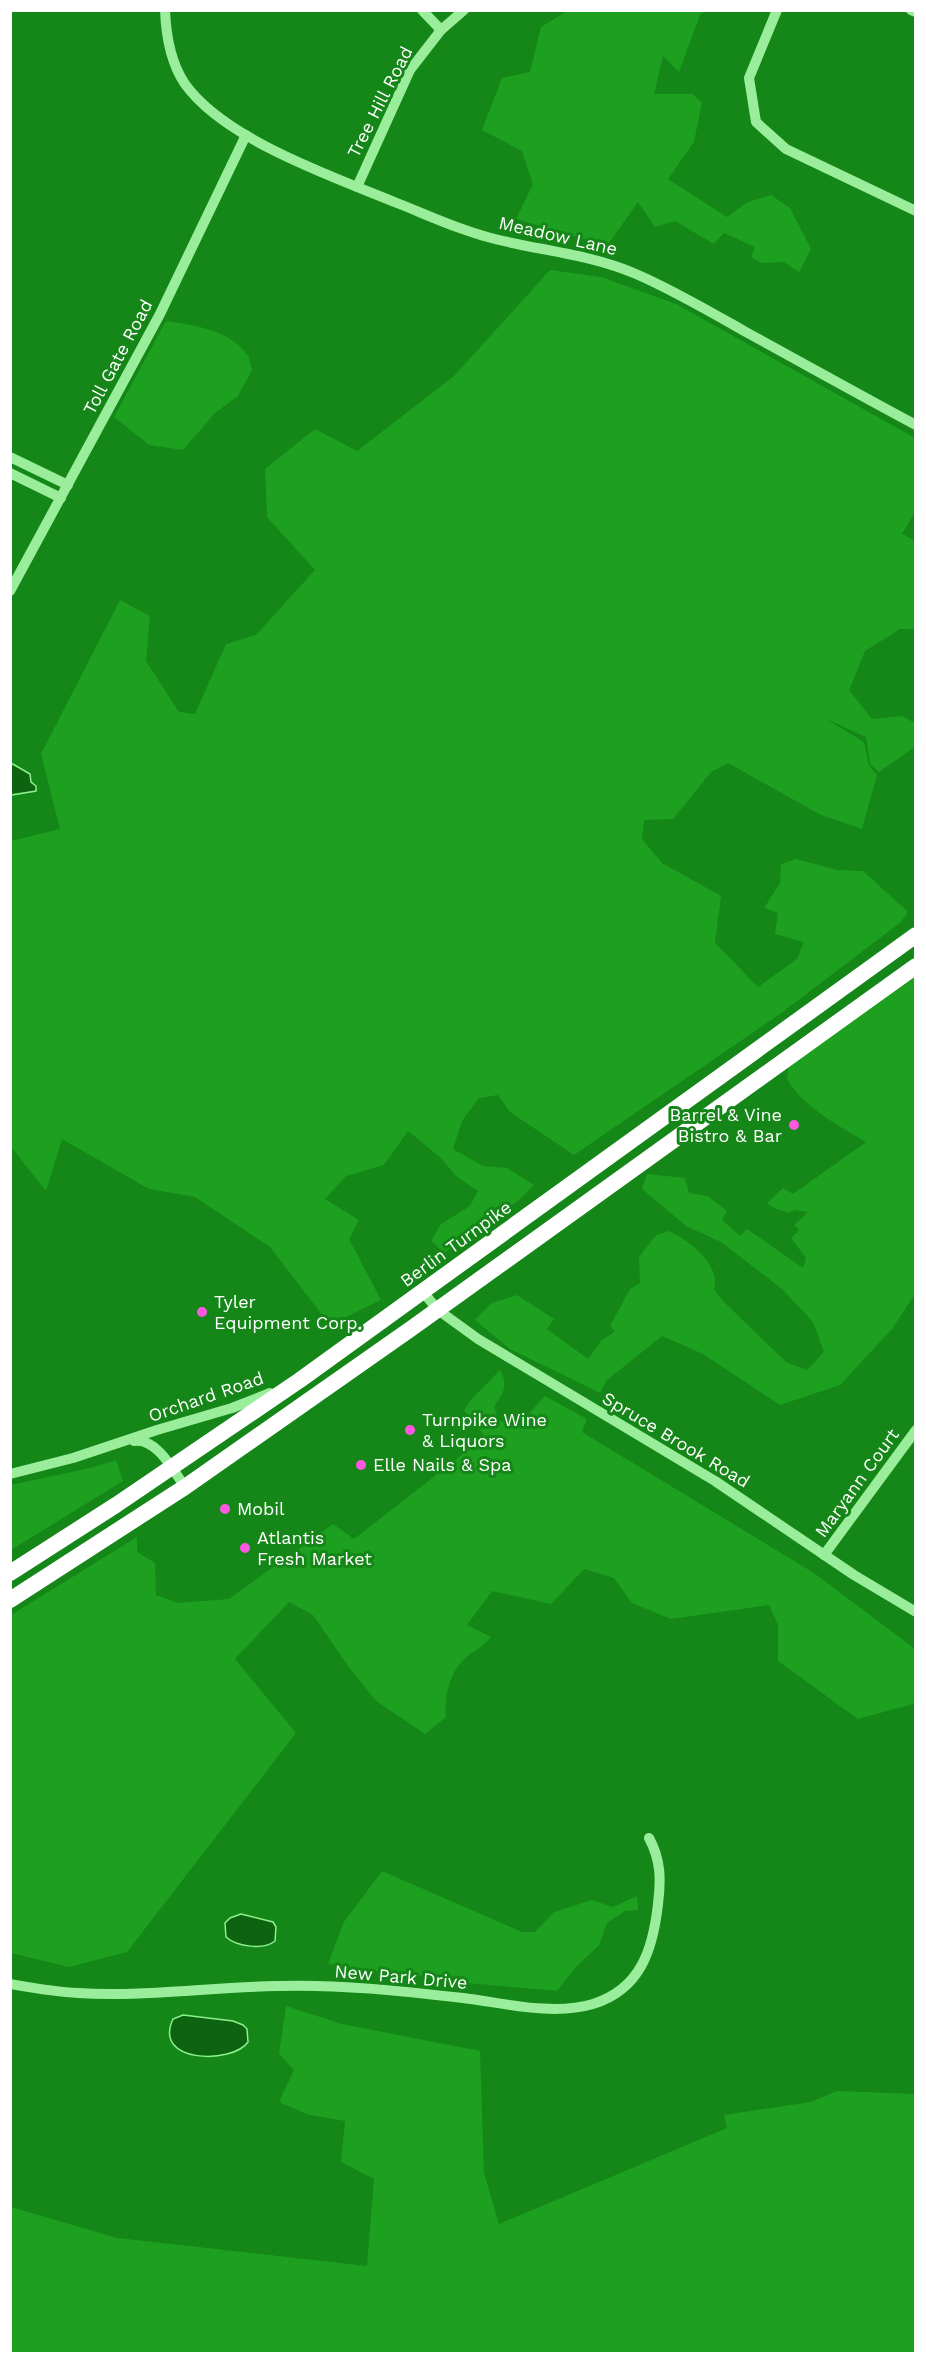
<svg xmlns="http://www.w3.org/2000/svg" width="926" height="2364" font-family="'Work Sans',sans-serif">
	<rect width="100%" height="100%" fill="#158618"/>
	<g fill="#1da01f">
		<path d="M569 10 705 11 700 15 679 72 663 56 654 94H692L702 102 694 142 668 179 727 217 748 202 771 195 790 208 811 249 799 272 784 262 761 263 751 257 755 247 724 233 714 244 675 221 655 227 638 202 607 246 516 219 533 184 522 151 482 130 502 78 530 72 541 27Z"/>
		<path d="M550 270 601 277 676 304 915 438V512L902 534 915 541V629H900L865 651 849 690 872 719 902 716 915 723V747L879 772 870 764 866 737 826 719 864 742 869 766 877 775 862 829 821 815 728 763 711 772 673 819 644 820 642 839 662 863 721 896 715 943 758 987 797 959 804 942 775 934 778 913 764 908 780 883 781 864 796 859 837 870 863 871 908 912 901 922 780 1014 574 1155 510 1112 498 1095 479 1098 462 1121 453 1149 483 1166 507 1168 534 1185 519 1200 444 1253 431 1241 441 1224 470 1206 478 1191 456 1176 441 1158 408 1131 384 1165 346 1176 325 1199 359 1220 349 1239 381 1300 330 1325 270 1247 195 1197 149 1189 62 1139 46 1191 11 1147V841L60 829 41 754 120 600 150 616 146 661 179 712 195 714 226 644 256 635 315 570 267 517 265 469 315 429 357 451 454 376Z"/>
		<path d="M166 321C193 325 232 330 248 356 250 360 251 366 252 370L238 396 215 413 183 450 149 445 114 417Z"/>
		<path d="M915 976V1294L892 1329 840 1385 780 1405 703 1354 662 1336 606 1381 600 1393 510 1349 475 1320 492 1303 517 1295 554 1319 547 1329 588 1359 601 1341 615 1331 610 1326 630 1289 640 1283 639 1257 656 1235 669 1231C689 1241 721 1264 714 1289L721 1299 786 1362 807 1370 824 1352 813 1322 782 1289 721 1242 686 1226 642 1189 647 1174 685 1178 689 1193 708 1196 727 1211 722 1220 740 1236 747 1229 803 1268 806 1258 791 1238 799 1230 794 1225 808 1212 795 1210 789 1213 774 1208 767 1203 783 1188 793 1194 866 1142C839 1126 803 1107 787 1079L789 1066Z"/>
		<path d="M500 1370C509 1386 503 1393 494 1407L499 1420 516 1428 545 1396 587 1419 582 1432 814 1573 915 1649 916 1696 913 1704 858 1719 778 1661V1625L769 1605 671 1619 632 1603 614 1578 584 1569 551 1604 492 1591 467 1625 491 1637C484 1646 477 1649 469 1655 450 1669 444 1696 446 1717L425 1734 376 1701 348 1666 313 1615 289 1602 235 1659 296 1733 127 1952 69 1967 11 1953V1615L137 1537V1552L155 1563 156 1595 178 1603 229 1599 333 1524 354 1539 481 1440 483 1434 464 1411 470 1401Z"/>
		<path d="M116 1460 123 1481 11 1550V1485L90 1468Z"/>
		<path d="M382 1871 522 1932H535L554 1912 592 1900 613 1907 637 1896 638 1910 625 1911 607 1923 599 1945 576 1967 557 1991 467 1983 328 1964 344 1922Z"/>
		<path d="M286 2006 342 2024 480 2051 484 2173 499 2224 727 2128 724 2115 811 2102 837 2091 915 2094V2353H11V2207L117 2238 367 2266 374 2179 341 2162 345 2121 309 2115 279 2102 294 2070 279 2054Z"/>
	</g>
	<g fill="#0d6310" stroke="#8cf18c" stroke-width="1.5">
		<path d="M11 763 30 774 31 782 36 786V791L11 795Z"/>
		<path d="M241 1914 273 1922 276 1927 275 1941C264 1950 237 1947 226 1937L225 1923 230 1918Z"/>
		<path d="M183 2015 233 2021 243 2025 247 2029 248 2042C233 2064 152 2064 173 2019Z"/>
	</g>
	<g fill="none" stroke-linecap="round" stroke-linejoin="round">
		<g stroke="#9aee9b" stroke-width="10">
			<path d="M165 10C166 36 170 62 185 84 225 140 334 177 397 203 430 216 464 232 499 240 545 251 592 255 636 274 673 290 709 311 744 331 801 362 858 394 916 425"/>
			<path d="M422 10 441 30"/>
			<path d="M777 10 749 78 756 122 786 149 916 211"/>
			<path d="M911 10 916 12"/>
			<path d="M357 187 410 70 441 30 464 10"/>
			<path d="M10 457 68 485"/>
			<path d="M10 473 61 498"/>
			<path d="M10 591 160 314 246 135"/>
			<path d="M423 1292 438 1310 478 1339 715 1481 854 1575 916 1612"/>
			<path d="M134 1441C157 1438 173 1470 185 1487"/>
			<path d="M10 1474 73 1458 157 1430 232 1408 270 1393"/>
			<path d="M824 1555 916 1430"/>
			<path d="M10 1984C33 1988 55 1992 78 1993 144 1997 211 1987 277 1986 339 1984 401 1991 463 1998 504 2003 553 2016 593 2004 641 1989 653 1949 658 1904 661 1880 661 1860 649 1838"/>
		</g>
		<g stroke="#fff" stroke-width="16">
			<path d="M10 1573 116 1505 300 1380 916 935"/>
			<path d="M10 1600 185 1487 412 1328 916 966"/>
		</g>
	</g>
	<g fill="#ff57e2" stroke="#158618" stroke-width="2">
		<circle cx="794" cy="1125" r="6"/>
		<circle cx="202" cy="1312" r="6"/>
		<circle cx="410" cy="1430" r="6"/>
		<circle cx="361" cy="1465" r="6"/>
		<circle cx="225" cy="1509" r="6"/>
		<circle cx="245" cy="1548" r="6"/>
	</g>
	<g text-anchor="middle" stroke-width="6" stroke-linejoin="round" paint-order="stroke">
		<g font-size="18" fill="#fff" stroke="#158618">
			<text transform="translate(380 102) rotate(-63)" y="6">Tree Hill Road</text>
			<text transform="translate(558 236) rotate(13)" y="6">Meadow Lane</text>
			<text transform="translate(118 357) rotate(-62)" y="6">Toll Gate Road</text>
			<text transform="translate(456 1244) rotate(-36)" y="6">Berlin Turnpike</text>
			<text transform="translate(206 1397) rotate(-19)" y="6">Orchard Road</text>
			<text transform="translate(676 1440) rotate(31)" y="6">Spruce Brook Road</text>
			<text transform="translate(857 1483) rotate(-54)" y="6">Maryann Court</text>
			<text transform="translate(401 1977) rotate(5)" y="6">New Park Drive</text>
		</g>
		<g font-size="18" fill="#fff" stroke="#158618" text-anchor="start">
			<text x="782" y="1121" text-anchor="end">Barrel &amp; Vine<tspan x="782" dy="21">Bistro &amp; Bar</tspan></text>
			<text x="214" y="1308">Tyler<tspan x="214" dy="21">Equipment Corp.</tspan></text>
			<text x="422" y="1426">Turnpike Wine<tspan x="422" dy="21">&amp; Liquors</tspan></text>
			<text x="373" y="1471">Elle Nails &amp; Spa</text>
			<text x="237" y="1515">Mobil</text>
			<text x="257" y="1544">Atlantis<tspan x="257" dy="21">Fresh Market</tspan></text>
		</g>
	</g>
	<rect width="926" height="2364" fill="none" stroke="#ffffff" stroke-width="24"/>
</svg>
